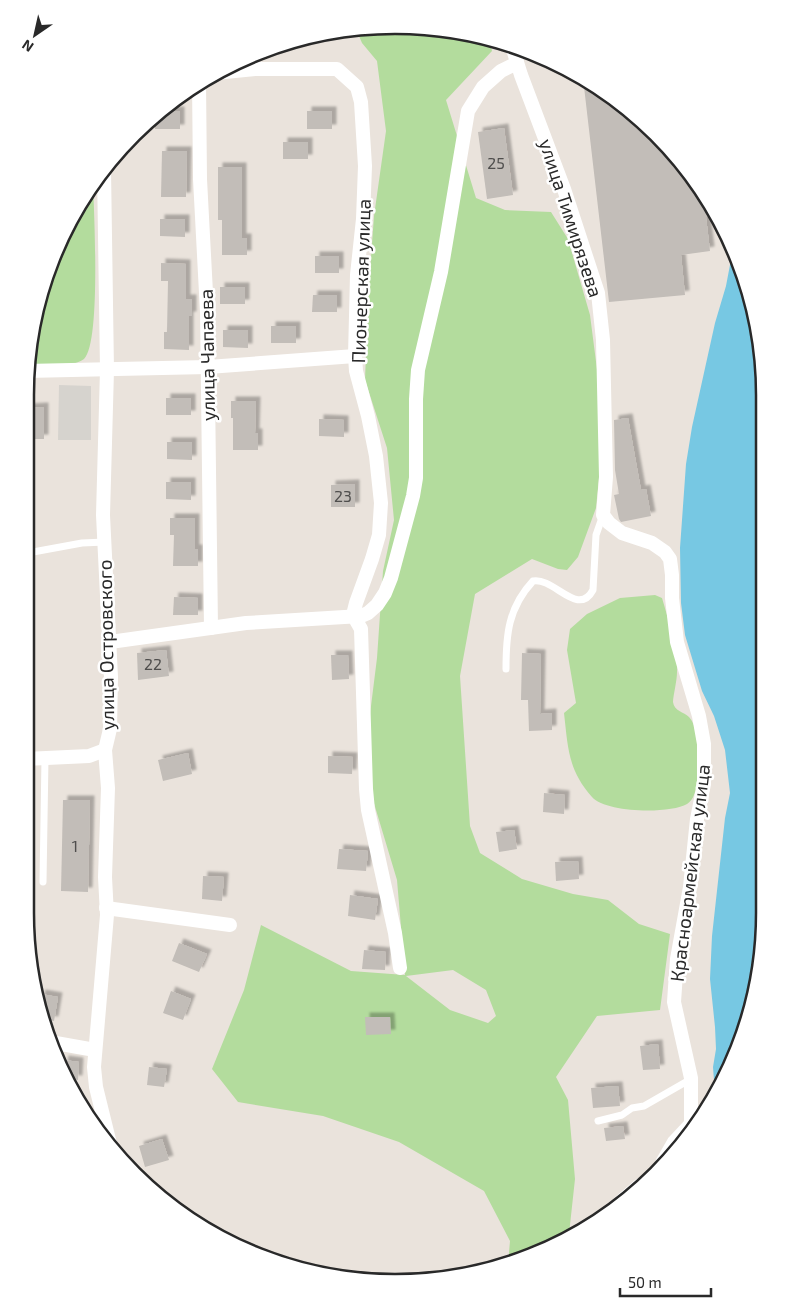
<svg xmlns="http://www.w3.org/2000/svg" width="790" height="1308" font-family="'Exo 2',sans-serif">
	<defs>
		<filter id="shadow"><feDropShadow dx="4.5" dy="-4.5" stdDeviation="1" flood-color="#0004"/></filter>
	</defs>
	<rect width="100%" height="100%" fill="#eae3dc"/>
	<g fill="#b3dc9d" fill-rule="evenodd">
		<path d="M395 25 467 32 489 39 492 51 446 100 476 198 505 210 551 212 568 239 590 315 599 385V478L596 508 578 557 567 570 558 569 532 559 475 594 460 676 470 826 480 853 522 879 573 894 608 900 639 924 670 934 660 1010 597 1016 556 1077 568 1100 575 1179 569 1234 514 1263 508 1264 510 1241 484 1191 399 1142 323 1116 238 1102 212 1069 244 990 261 925 351 971 405 975 397 880 373 800 369 722 377 658 383 571 394 520 387 448 365 380 368 299 374 216 386 131 377 61 362 43 356 29ZM453 970 486 990 496 1016 488 1023 450 1010 406 976Z"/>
		<path d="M93 183C94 211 101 343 84 359 73 368 42 365 27 365L45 276 88 189Z"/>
		<path d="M655 595 662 598C668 618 678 652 677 672 677 681 673 696 673 702 674 711 684 712 689 717 702 731 701 778 694 795 693 798 690 802 687 804 670 814 606 813 592 797 568 770 568 748 564 713L576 703 567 650 570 629 587 614 620 598Z"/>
	</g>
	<path fill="#d6d3ce" d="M59 385 91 386V440H58Z"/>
	<path fill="#77c8e3" d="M733 249 745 276 762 347 764 937 745 1032 715 1094 713 1067 716 1049 715 1027 710 979 712 936 725 818 730 793 725 750 714 716 702 691 685 635 681 603 680 548 686 464 692 427 715 323 726 286Z"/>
	<g fill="#c2bdb8" filter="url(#shadow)">
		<path d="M583 78 601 88 673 151 715 210 718 215 706 217 710 251 681 255 685 295 609 302Z"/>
		<path d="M160 111H180V129H155V115Z"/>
		<rect x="307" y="111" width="25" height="18"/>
		<path d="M504 128 513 195 487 199 478 132Z"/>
		<rect x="283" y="142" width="25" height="17"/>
		<path d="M162 151H187L186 197H161Z"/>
		<path d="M218 167H242V238H247V255H222V220H218Z"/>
		<path d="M160 219H185V237L160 236Z"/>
		<rect x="315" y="256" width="24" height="17"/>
		<path d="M161 263 186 264V299H192V316H189V350L164 349V332H167L168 281H161Z"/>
		<rect x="220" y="287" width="25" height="17"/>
		<path d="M313 295H337V312H312Z"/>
		<rect x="271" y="326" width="25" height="17"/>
		<path d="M223 330H248V348L223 347Z"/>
		<rect x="166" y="398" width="25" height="17"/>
		<path d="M231 401H256L255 433H258V450H233V418H231Z"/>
		<path d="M44 407V439H26V408Z"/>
		<path d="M628 418 641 490 646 489 651 516 621 522 619 519 614 495 619 494 615 470 614 420Z"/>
		<path d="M319 419 344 420V437L319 436Z"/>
		<path d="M167 442H192V460L167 459Z"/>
		<path d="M166 482H191V500L166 499Z"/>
		<path d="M355 484V507H331V485Z"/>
		<path d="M170 518H195V549H198V566H173L174 535H170Z"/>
		<path d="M174 597 198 598V615H173Z"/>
		<path d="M166 650 169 676 138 680 137 653Z"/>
		<path d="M522 653 541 654 540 714 552 713V730L529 731 528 700H521Z"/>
		<path d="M331 655H348L349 679 332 680Z"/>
		<path d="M188 753 192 774 163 781 158 760Z"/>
		<path d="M328 756 353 757 352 774 328 773Z"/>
		<path d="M544 793 565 795 564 814 543 812Z"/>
		<path d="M63 800H90L88 892 61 891Z"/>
		<path d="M514 830 517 849 499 852 496 832Z"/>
		<path d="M339 849 368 851 366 871 337 869Z"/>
		<path d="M578 861 579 879 556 881 555 862Z"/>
		<path d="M203 876 224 877 222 901 202 899Z"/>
		<path d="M350 895 378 899 375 920 348 916Z"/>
		<path d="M179 943 207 954 199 972 172 961Z"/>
		<path d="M364 950 386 952 385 970 362 969Z"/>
		<path d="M171 991 191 999 183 1020 163 1013Z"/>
		<path d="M41 994 58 997 54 1021 43 1019 39 1001Z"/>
		<path d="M365 1017H390L391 1034 366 1035Z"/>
		<path d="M658 1044 660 1069 643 1070 640 1046Z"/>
		<path d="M64 1060 79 1062 78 1080 70 1079 63 1067Z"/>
		<path d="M149 1067 167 1069 164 1087 147 1085Z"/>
		<path d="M618 1086 620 1106 593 1108 591 1088Z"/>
		<path d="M623 1126 625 1139 606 1141 604 1128Z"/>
		<path d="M162 1139 169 1160 145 1167 139 1146Z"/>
	</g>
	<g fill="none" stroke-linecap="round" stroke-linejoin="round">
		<g stroke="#fff" stroke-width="7">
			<path d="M26 551 33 552 82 543 105 542"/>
			<path d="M506 669C506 635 508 608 533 581 554 577 578 618 593 590L596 535 603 515"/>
			<path d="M43 882 45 758"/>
			<path d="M598 1121 622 1115 632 1108 644 1106 691 1079"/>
		</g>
		<g stroke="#fff" stroke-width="14">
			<path d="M512 46 521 75 564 189 598 293 603 340 606 477 603 515 609 523 622 533 652 543 665 552 670 559 672 575V598L677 642 699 716 704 744V784L697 819 690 887 677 959 674 1002 691 1078V1122L686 1137"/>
			<path d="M215 73 255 69H337L357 87 361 102 365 166 363 219 357 275 355 356 356 371 368 416 376 456 381 503 379 535 372 559 356 603 353 615"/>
			<path d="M199 82 200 179 207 312 211 628"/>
			<path d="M104 169 107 370 103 515 111 677 110 729 105 750 108 788 105 877 107 915 94 1067 96 1087 111 1148"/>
			<path d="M26 371 208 367 355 356"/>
			<path d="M353 615 361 629 366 789 368 810 395 933 400 968"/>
			<path d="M110 642 246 623 361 616 368 613 377 605 385 593 391 578 413 496 416 478V399L418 370 441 272 468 111 483 87 501 71 517 63"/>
			<path d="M25 759 89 756 105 750"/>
			<path d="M106 908 230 925"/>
			<path d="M50 1042 95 1050"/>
			<path d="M662 1163 674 1142 688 1127"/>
			<path d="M615 1209 620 1202 640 1185"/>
		</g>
	</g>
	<g text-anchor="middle" stroke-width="5" stroke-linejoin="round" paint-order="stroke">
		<g font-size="16" fill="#4f4e4d">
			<text x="496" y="169">25</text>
			<text x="343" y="502">23</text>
			<text x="153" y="670">22</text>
			<text x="75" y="852">1</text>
		</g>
		<g font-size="19" fill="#292929" stroke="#fff">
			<text transform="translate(571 218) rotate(72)" y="7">улица Тимирязева</text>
			<text transform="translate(361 281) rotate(-88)" y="7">Пионерская улица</text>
			<text transform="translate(207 355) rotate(-91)" y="7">улица Чапаева</text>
			<text transform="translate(106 645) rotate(-91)" y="7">улица Островского</text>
			<text transform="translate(690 873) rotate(-83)" y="7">Красноармейская улица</text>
		</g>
	</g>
	<path d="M0 0H790V1308H0ZM395 34H395A361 361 0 0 1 756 395V913A361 361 0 0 1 395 1274H395A361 361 0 0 1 34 913V395A361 361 0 0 1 395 34Z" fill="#fff" fill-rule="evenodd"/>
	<path fill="none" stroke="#292929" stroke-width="2.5" d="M395 34H395A361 361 0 0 1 756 395V913A361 361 0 0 1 395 1274H395A361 361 0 0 1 34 913V395A361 361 0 0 1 395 34Z"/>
	<g transform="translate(35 35) rotate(214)" stroke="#ffffff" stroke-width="4" paint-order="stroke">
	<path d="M0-4L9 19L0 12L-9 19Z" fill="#292929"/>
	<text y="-8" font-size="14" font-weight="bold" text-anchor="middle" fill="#292929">N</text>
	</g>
	<path d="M620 1288v8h91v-8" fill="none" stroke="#292929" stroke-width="2.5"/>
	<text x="628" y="1288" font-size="15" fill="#292929" stroke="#ffffff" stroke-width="4" paint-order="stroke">50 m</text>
</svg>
